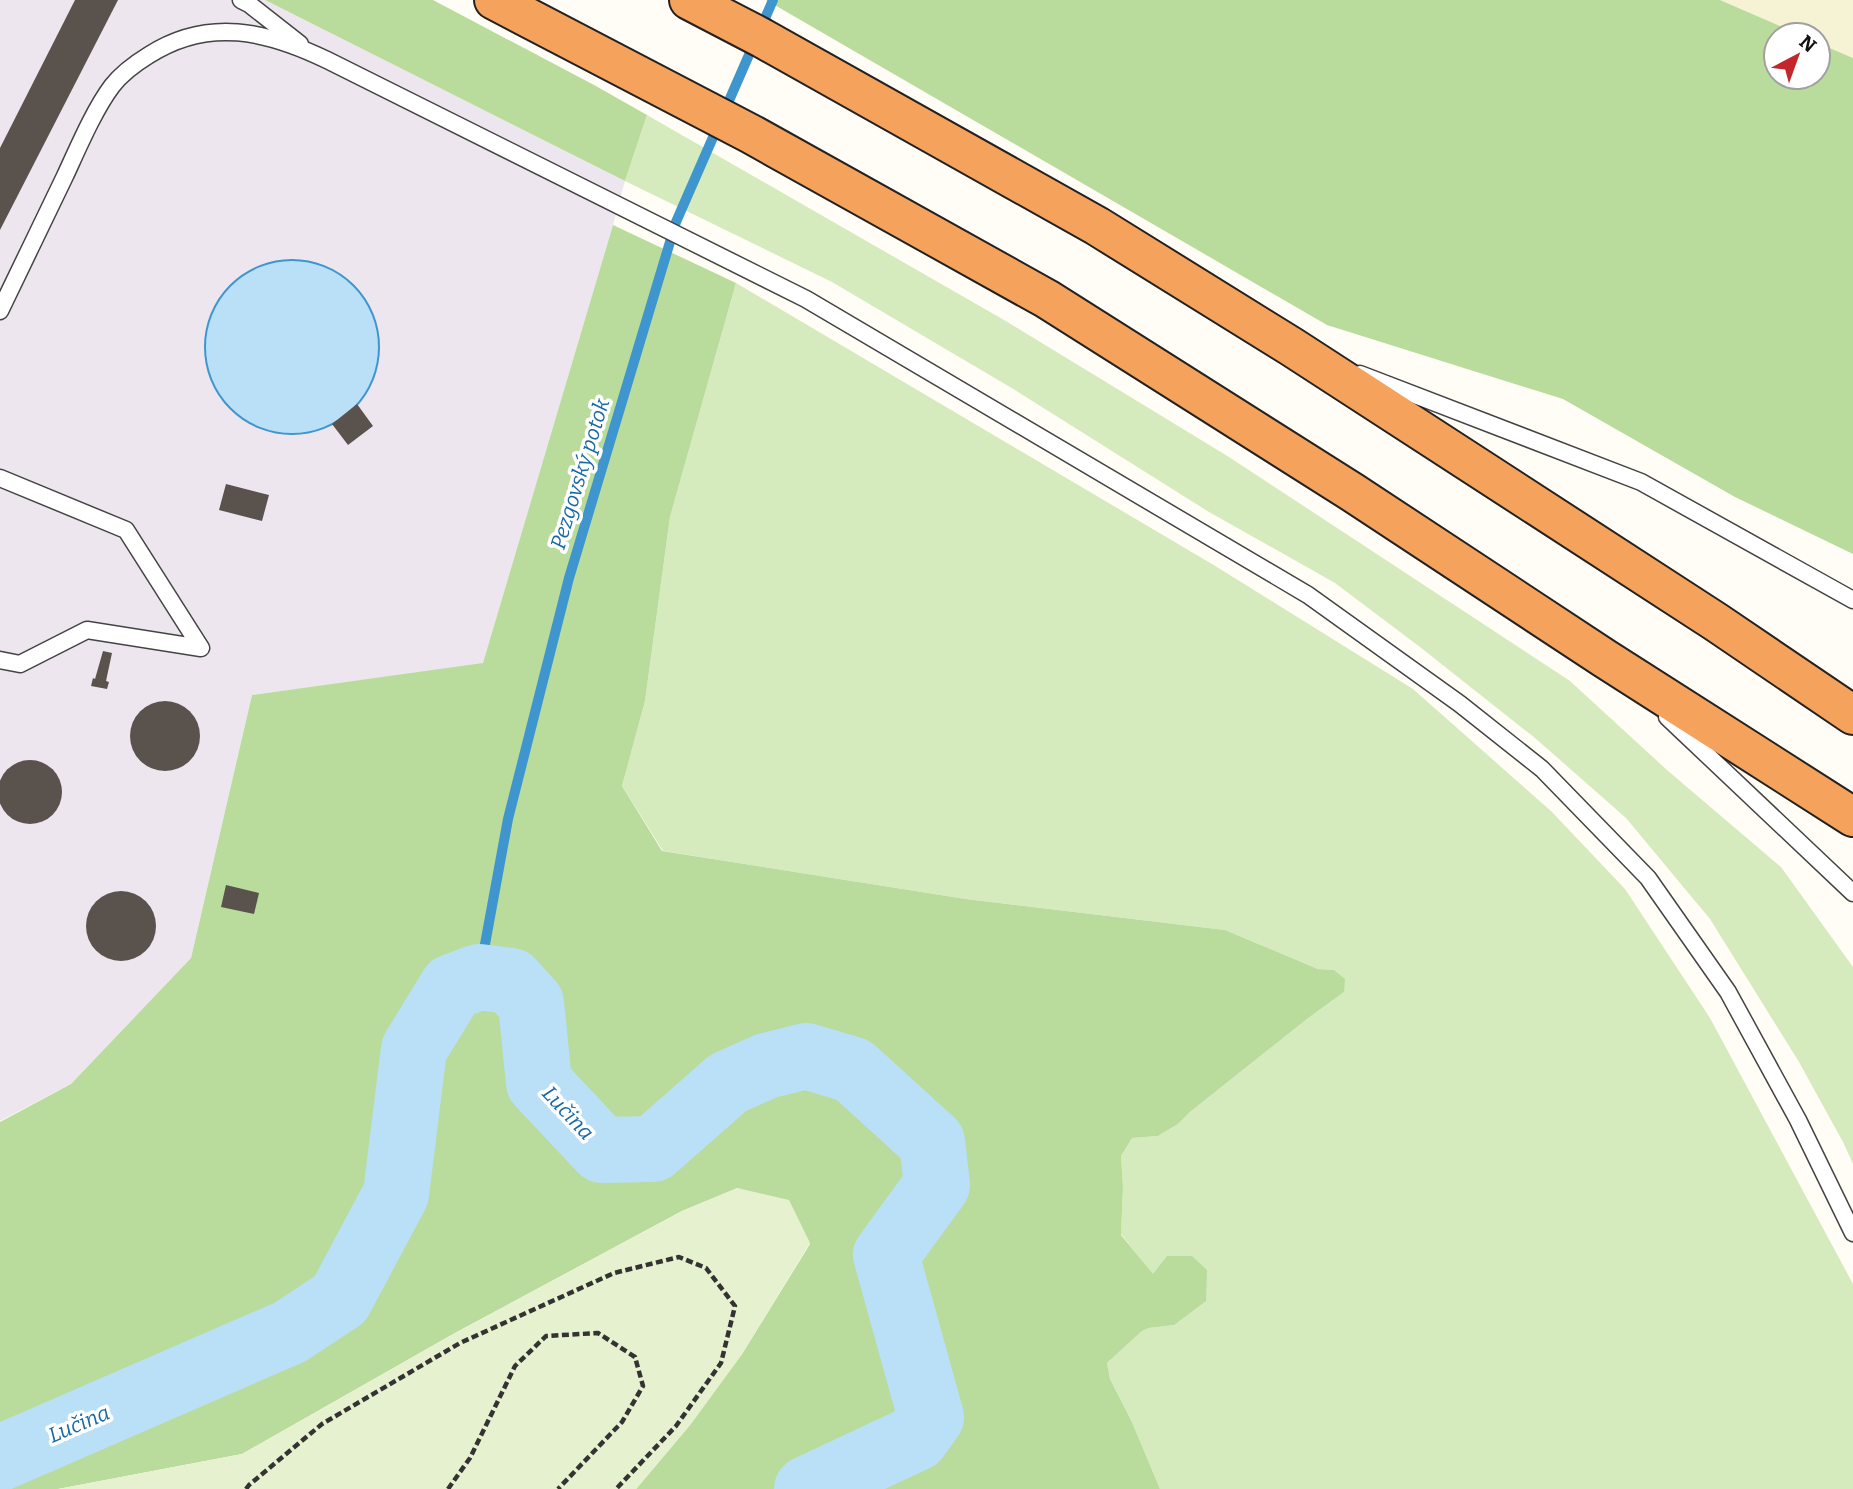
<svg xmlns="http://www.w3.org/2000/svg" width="1853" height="1489" font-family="Bitter,serif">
	<rect width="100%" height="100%" fill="#fffdf5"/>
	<path fill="#eee6ef" d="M0 0H265L625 181 613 225 483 664 252 695 191 958 71 1084 0 1121Z"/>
	<path fill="#f6f3d4" d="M1720 0H1853V58L1818 43V35H1801Z"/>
	<g fill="#d5ebbd">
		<path d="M647 115 1004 320 1229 457 1570 681 1667 770 1781 867 1853 967V1164L1843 1142 1799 1062 1710 919 1626 818 1535 738 1420 647 1335 583 1209 512 1015 390 832 282 625 181Z"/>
		<path d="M736 283 1212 564 1413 689 1551 811 1625 889 1710 1018 1853 1284V1489H1160L1132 1422 1110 1379 1107 1363 1142 1331 1149 1328 1174 1325 1153 1275 1121 1234 1123 1187 1121 1156 1132 1138 1158 1136 1178 1124 1190 1112 1307 1019 1344 992 1334 970 1318 969 1225 930 966 899 663 851 622 786 645 701 670 517Z"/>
	</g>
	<g fill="#b9dc9c">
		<path d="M265 0H433L594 85 647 115 625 181Z"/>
		<path d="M766 0H1720L1801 35H1776V77H1818V43L1853 58V554L1735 497 1563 399 1327 325Z"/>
		<path d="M613 225 736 283 670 517 645 701 622 786 662 851 966 899 1225 930 1318 969 1334 970 1345 979 1344 992 1307 1019 1190 1112 1178 1124 1158 1136 1132 1138 1121 1156 1123 1187 1121 1235 1153 1274 1167 1256H1192L1207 1270 1206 1301 1174 1325 1149 1328 1142 1331 1107 1363 1110 1379 1132 1422 1160 1489H636L690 1425 742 1354 810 1244 738 1188 682 1211 455 1333 242 1454 58 1489H0V1122L71 1084 191 958 252 695 483 663Z"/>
	</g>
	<path fill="#e6f2cf" d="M737 1188 789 1200 810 1243 742 1354 690 1425 636 1489H58L242 1454 455 1333 682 1211Z"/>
	<circle fill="#b9e0f7" stroke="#3f96cf" stroke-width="2" cx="292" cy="347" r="87"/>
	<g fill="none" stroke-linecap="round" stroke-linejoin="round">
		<path stroke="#3f96cf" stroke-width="10" d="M479 977 508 819 569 578 676 222 773 0"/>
		<path stroke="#b9e0f7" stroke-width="66" d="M0 1458 290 1332 340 1299 396 1194 414 1049 452 987 479 977 511 981 531 1003 539 1083 602 1150 653 1149 728 1083 766 1066 806 1056 853 1070 932 1142 937 1185 886 1255 931 1417 916 1438 807 1489"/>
	</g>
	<g fill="#5a524d">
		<path d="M75 0H118L0 230V148Z"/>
		<path d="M357 404 373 426 348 445 332 424Z"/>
		<path d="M226 484 269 495 262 521 219 510Z"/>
		<path d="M103 651 112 653 106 681 109 682 107 689 91 686 93 678 95 679Z"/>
		<circle cx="165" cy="736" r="35"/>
		<circle cx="30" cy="792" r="32"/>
		<path d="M226 885 259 893 254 914 221 907Z"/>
		<circle cx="121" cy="926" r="35"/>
	</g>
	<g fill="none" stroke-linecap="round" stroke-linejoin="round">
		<defs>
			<g id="lane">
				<path d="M241 0 249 4 300 44"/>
				<path d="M0 311C22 266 43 221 65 176 78 148 94 110 112 86 122 73 136 63 149 55 208 17 267 31 327 60L806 299 1308 595 1460 704 1542 769 1648 878 1728 992 1798 1120 1853 1233"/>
				<path d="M1360 374 1641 482 1853 600"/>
				<path d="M0 478 126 530 201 648 87 630 20 664 0 660"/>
				<path d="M1667 717 1853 893"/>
			</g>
			<g id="highway">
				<path d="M494 0 751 134 1047 299 1352 492 1604 658 1853 817"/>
				<path d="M689 0 762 38 1097 226 1292 347 1716 622 1853 715"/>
			</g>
		</defs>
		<use href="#lane" stroke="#444" stroke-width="19"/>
		<use href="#highway" stroke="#222" stroke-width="42"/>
		<g stroke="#333" stroke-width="4.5" stroke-dasharray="7 3.5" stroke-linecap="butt">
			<path d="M246 1489 249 1485 322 1424 460 1343 614 1273 679 1257 706 1268 735 1306 721 1363 676 1426 616 1489"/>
			<path d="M448 1489 470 1458 515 1366 546 1336 598 1333 635 1357 643 1386 622 1422 558 1489"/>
		</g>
		<use href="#lane" stroke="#fff" stroke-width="16"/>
		<use href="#highway" stroke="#f5a25d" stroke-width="38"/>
	</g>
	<g text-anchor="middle" stroke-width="7" stroke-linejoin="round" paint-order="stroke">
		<g font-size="21" font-style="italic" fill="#1768a6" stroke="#fff">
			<text transform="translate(580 474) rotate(-73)" y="7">Pezgovský potok</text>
			<text transform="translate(568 1113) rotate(47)" y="7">Lučina</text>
			<text transform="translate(79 1424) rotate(-23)" y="7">Lučina</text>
		</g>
	</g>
	<g transform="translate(1797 56) rotate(41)"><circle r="33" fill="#ffffff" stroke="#a0a0a0" stroke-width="2"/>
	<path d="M0-5L12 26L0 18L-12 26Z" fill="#c4262e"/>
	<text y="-10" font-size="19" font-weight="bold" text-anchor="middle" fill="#111111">N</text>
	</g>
</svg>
